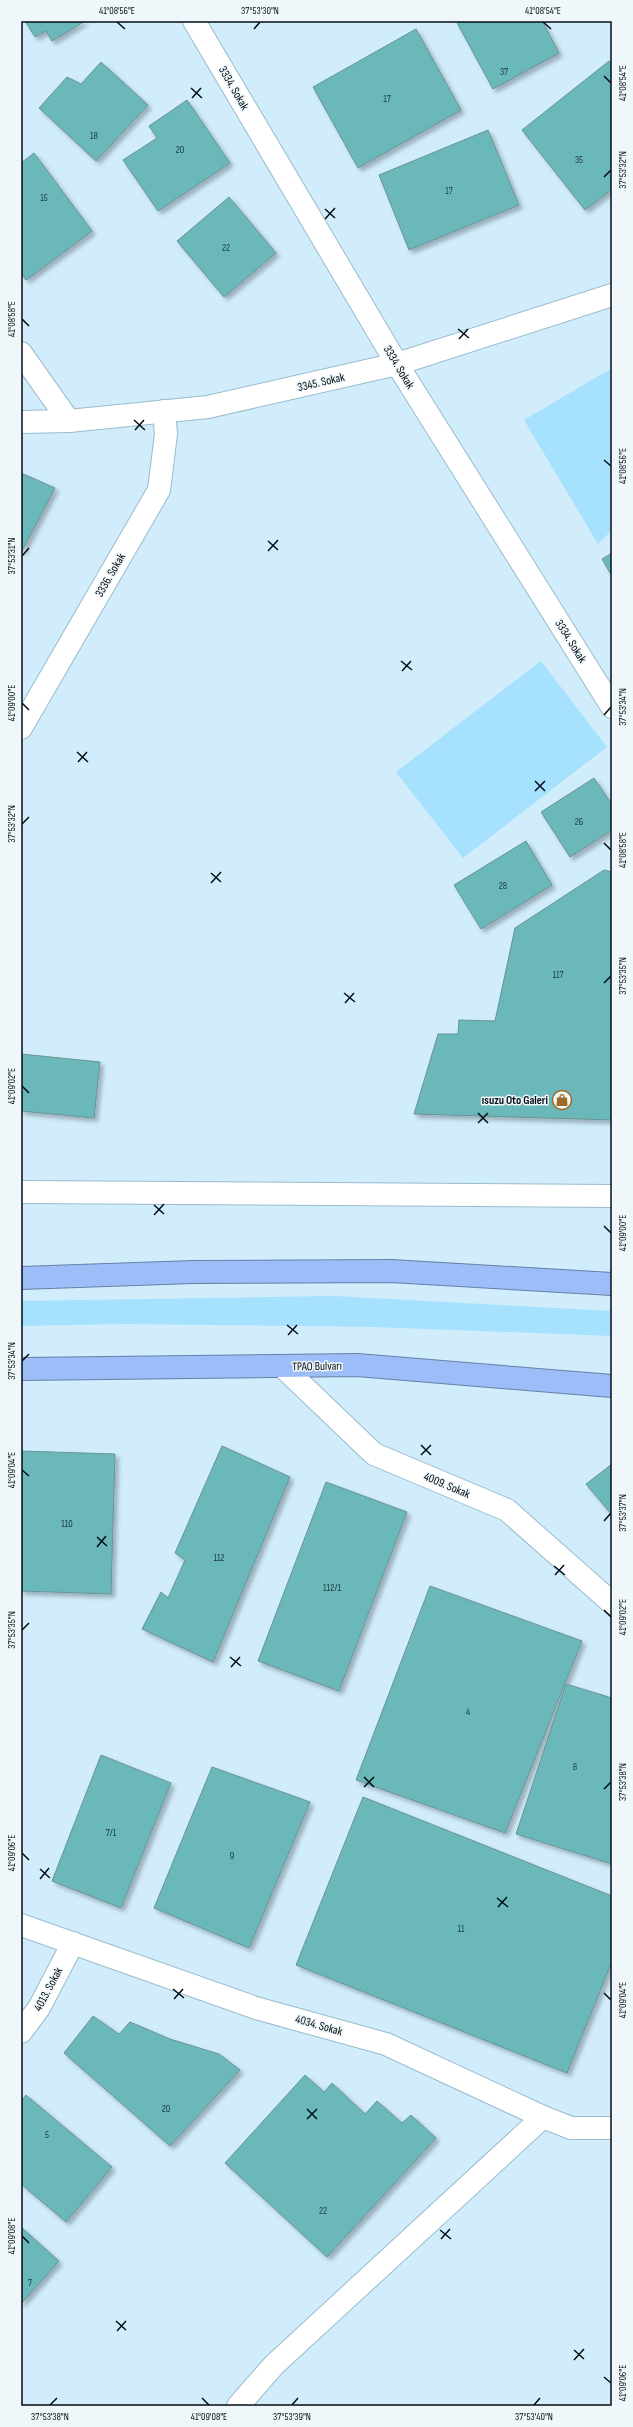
<svg xmlns="http://www.w3.org/2000/svg" width="633" height="2427" font-family="'Sofia Sans Condensed',sans-serif">
	<defs>
		<filter id="shadow"><feDropShadow dx="3.5" dy="3.5" stdDeviation="2" flood-color="#0004"/></filter>
	</defs>
	<rect width="100%" height="100%" fill="#d1edfc"/>
	<g fill="#a6e1fe">
		<path d="M612 368V530L598 544 524 420Z"/>
		<path d="M541 661 607 747 463 858 396 772Z"/>
		<path d="M334 1296 612 1311V1336L374 1327 124 1324 21 1326V1301Z"/>
	</g>
	<g fill="#6ab8ba" stroke="#6a9394" filter="url(#shadow)">
		<path d="M25 21H85L52 41 46 31 35 37Z"/>
		<path d="M456 21H542L559 53 493 89Z"/>
		<path d="M416 29 461 110 358 168 313 87Z"/>
		<path d="M609 61 612 64V189L585 210 522 130Z"/>
		<path d="M101 62 148 105 96 161 39 108 67 77 81 84Z"/>
		<path d="M187 100 230 163 158 211 123 160 157 138 149 126Z"/>
		<path d="M488 130 519 205 409 250 379 175Z"/>
		<path d="M34 153 92 231 26 280 21 273V163Z"/>
		<path d="M229 197 276 253 224 297 177 241Z"/>
		<path d="M21 473 55 488 21 553Z"/>
		<path d="M612 553V576L602 559Z"/>
		<path d="M594 778 612 805V830L570 857 541 812Z"/>
		<path d="M526 841 552 885 481 929 454 885Z"/>
		<path d="M604 870 612 872V1120L414 1114 438 1034H458L459 1020 495 1021 515 928Z"/>
		<path d="M21 1054 100 1062 94 1118 21 1111Z"/>
		<path d="M222 1446 290 1477 213 1662 142 1629 161 1592 168 1598 185 1560 175 1553Z"/>
		<path d="M21 1451 115 1454 111 1594 21 1591Z"/>
		<path d="M612 1464V1515L586 1484Z"/>
		<path d="M326 1482 407 1512 339 1691 258 1661Z"/>
		<path d="M430 1586 582 1641 505 1833 356 1780Z"/>
		<path d="M566 1684 612 1698V1864L516 1834Z"/>
		<path d="M101 1755 171 1783 121 1908 52 1881Z"/>
		<path d="M212 1767 310 1802 249 1948 154 1908Z"/>
		<path d="M363 1797 612 1896V1961L567 2073 296 1965Z"/>
		<path d="M93 2016 119 2034 130 2022 170 2039 219 2054 240 2070 170 2146 64 2053Z"/>
		<path d="M305 2075 324 2092 332 2083 365 2114 377 2101 402 2123 411 2115 436 2138 327 2257 225 2163Z"/>
		<path d="M26 2095 112 2167 66 2222 21 2184V2101Z"/>
		<path d="M21 2227 59 2261 21 2304Z"/>
	</g>
	<g fill="none" stroke-linecap="round" stroke-linejoin="round">
		<defs>
			<g id="street">
				<path d="M194 21 397 364 612 707"/>
				<path d="M21 353 69 421"/>
				<path d="M21 422 69 421 208 407 397 364 612 295"/>
				<path d="M21 728 159 490 166 434 164 411"/>
				<path d="M21 1192 612 1196"/>
				<path d="M282 1366 374 1454 507 1510 612 1603"/>
				<path d="M21 1925 256 2008 386 2044 543 2117 571 2128H612"/>
				<path d="M21 2032 39 2008 73 1943"/>
				<path d="M238 2406 274 2365 543 2117"/>
			</g>
			<g id="highway">
				<path d="M21 1278 193 1272 391 1271 612 1284"/>
				<path d="M21 1369 357 1365 612 1386"/>
			</g>
		</defs>
		<use href="#street" stroke="#99bccd" stroke-width="24"/>
		<use href="#highway" stroke="#6680a8" stroke-width="24"/>
		<use href="#street" stroke="#fff" stroke-width="22"/>
		<use href="#highway" stroke="#9cbdf8" stroke-width="22"/>
	</g>
	<path fill="none" stroke="#030e14" stroke-width="1.5" d="M117 22 125 29M543 22 551 29M254 29 260 22M604 76 611 83M191 88 202 98M192 98 201 88M604 177 611 170M325 209 335 218M325 219 335 208M22 319 29 326M458 329 469 338M459 339 468 329M134 420 145 430M135 430 144 420M604 460 611 466M268 541 278 550M268 551 278 540M22 556 29 548M401 661 412 670M402 671 411 661M22 703 29 710M604 715 611 707M77 752 88 762M78 762 87 752M535 781 545 791M535 791 545 781M22 824 29 817M604 843 611 850M211 873 221 882M211 883 221 872M604 983 611 976M344 993 355 1002M345 1003 354 993M22 1086 29 1093M478 1113 488 1123M478 1123 488 1113M154 1205 164 1214M154 1215 164 1204M604 1226 611 1233M287 1325 298 1334M288 1335 297 1325M22 1361 29 1354M421 1445 431 1455M421 1455 431 1445M22 1470 29 1476M604 1521 611 1513M97 1537 107 1546M97 1547 106 1536M554 1566 565 1575M555 1575 564 1565M604 1610 611 1617M22 1630 29 1623M230 1657 241 1666M231 1667 240 1657M364 1777 374 1787M364 1787 374 1777M604 1789 611 1782M22 1853 29 1860M40 1869 50 1878M40 1879 49 1868M497 1898 508 1907M498 1907 507 1897M173 1989 184 1998M604 1993 611 2000M174 1999 183 1989M307 2109 317 2119M307 2119 317 2109M440 2230 451 2239M22 2236 29 2243M441 2239 450 2229M116 2321 126 2330M117 2331 126 2321M574 2350 584 2359M574 2360 584 2349M604 2377 611 2383M202 2398 209 2405M50 2405 57 2398M292 2405 298 2398M534 2405 540 2398"/>
	<defs>
		<symbol id="shop-ring" viewBox="-11 -11 22 22"><circle r="9.5" fill="#f0f7fa" stroke="#9f6a23" stroke-width="1.5"/><path d="M-5-2.5h2.3a2.7 3.5 0 0 1 5.4 0H5L5.5 6h-11ZM-1.5-2.5h3a1.5 2.3 0 0 0-3 0Z" fill="#9f6a23"/></symbol>
	</defs>
	<g fill-rule="evenodd">
		<use href="#shop-ring" x="551" y="1089" width="22" height="22"/>
	</g>
	<g text-anchor="middle" stroke-width="3" stroke-linejoin="round" paint-order="stroke">
		<g font-size="10" fill="#1d383e">
			<text x="504" y="75">37</text>
			<text x="387" y="102">17</text>
			<text x="94" y="139">18</text>
			<text x="180" y="153">20</text>
			<text x="579" y="163">35</text>
			<text x="449" y="194">17</text>
			<text x="44" y="201">15</text>
			<text x="226" y="251">22</text>
			<text x="579" y="825">26</text>
			<text x="503" y="889">28</text>
			<text x="558" y="978">117</text>
			<text x="67" y="1527">110</text>
			<text x="219" y="1561">112</text>
			<text x="332" y="1591">112/1</text>
			<text x="468" y="1715">4</text>
			<text x="575" y="1770">8</text>
			<text x="111" y="1836">7/1</text>
			<text x="232" y="1859">9</text>
			<text x="461" y="1932">11</text>
			<text x="166" y="2112">20</text>
			<text x="47" y="2138">5</text>
			<text x="323" y="2214">22</text>
			<text x="30" y="2286">7</text>
		</g>
		<g font-size="12" fill="#030e14" stroke="#f0f7fa">
			<text transform="translate(234 88) rotate(60)" y="4">3334. Sokak</text>
			<text transform="translate(399 367) rotate(59)" y="4">3334. Sokak</text>
			<text transform="translate(321 382) rotate(-13)" y="4">3345. Sokak</text>
			<text transform="translate(110 575) rotate(-60)" y="4">3336. Sokak</text>
			<text transform="translate(571 641) rotate(58)" y="4">3334. Sokak</text>
			<text transform="translate(317 1366) rotate(-1)" y="4">TPAO Bulvarı</text>
			<text transform="translate(447 1485) rotate(23)" y="4">4009. Sokak</text>
			<text transform="translate(48 1989) rotate(-62)" y="4">4013. Sokak</text>
			<text transform="translate(319 2025) rotate(16)" y="4">4034. Sokak</text>
		</g>
		<g font-size="12" font-weight="bold" fill="#030e14" stroke="#f0f7fa" text-anchor="end">
			<text x="548" y="1104">ısuzu Oto Galeri</text>
		</g>
	</g>
	<rect width="633" height="2427" fill="none" stroke="#f0f7fa" stroke-width="44"/>
	<rect x="22" y="22" width="589" height="2383" fill="none" stroke="#030e14" stroke-width="1.5"/>
	<g font-size="10" text-anchor="middle" fill="#030e14">
		<text x="117" y="14">41°08'56"E</text>
		<text x="260" y="14">37°53'30"N</text>
		<text x="543" y="14">41°08'54"E</text>
		<text transform="translate(622 83) rotate(-90)" y="4">41°08'54"E</text>
		<text transform="translate(622 170) rotate(-90)" y="4">37°53'32"N</text>
		<text transform="translate(11 319) rotate(-90)" y="4">41°08'58"E</text>
		<text transform="translate(622 466) rotate(-90)" y="4">41°08'56"E</text>
		<text transform="translate(11 556) rotate(-90)" y="4">37°53'31"N</text>
		<text transform="translate(11 703) rotate(-90)" y="4">41°09'00"E</text>
		<text transform="translate(622 707) rotate(-90)" y="4">37°53'34"N</text>
		<text transform="translate(11 824) rotate(-90)" y="4">37°53'32"N</text>
		<text transform="translate(622 850) rotate(-90)" y="4">41°08'58"E</text>
		<text transform="translate(622 976) rotate(-90)" y="4">37°53'35"N</text>
		<text transform="translate(11 1086) rotate(-90)" y="4">41°09'02"E</text>
		<text transform="translate(622 1233) rotate(-90)" y="4">41°09'00"E</text>
		<text transform="translate(11 1361) rotate(-90)" y="4">37°53'34"N</text>
		<text transform="translate(11 1470) rotate(-90)" y="4">41°09'04"E</text>
		<text transform="translate(622 1513) rotate(-90)" y="4">37°53'37"N</text>
		<text transform="translate(622 1617) rotate(-90)" y="4">41°09'02"E</text>
		<text transform="translate(11 1630) rotate(-90)" y="4">37°53'35"N</text>
		<text transform="translate(622 1782) rotate(-90)" y="4">37°53'38"N</text>
		<text transform="translate(11 1853) rotate(-90)" y="4">41°09'06"E</text>
		<text transform="translate(622 2000) rotate(-90)" y="4">41°09'04"E</text>
		<text transform="translate(11 2236) rotate(-90)" y="4">41°09'08"E</text>
		<text transform="translate(622 2383) rotate(-90)" y="4">41°09'06"E</text>
		<text x="50" y="2420">37°53'38"N</text>
		<text x="209" y="2420">41°09'08"E</text>
		<text x="292" y="2420">37°53'39"N</text>
		<text x="534" y="2420">37°53'40"N</text>
	</g>
</svg>
